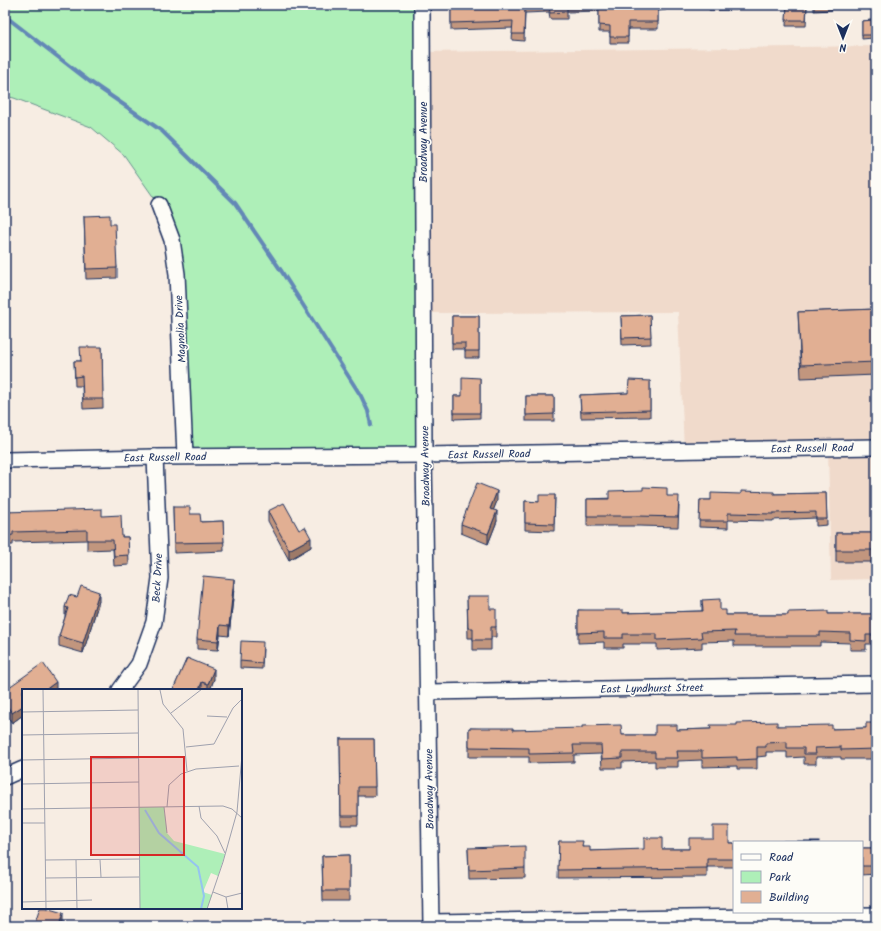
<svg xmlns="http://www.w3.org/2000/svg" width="881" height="931" font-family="Kalam,sans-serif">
	<rect width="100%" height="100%" fill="#f7ede3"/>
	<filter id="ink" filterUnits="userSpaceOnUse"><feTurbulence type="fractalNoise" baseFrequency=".025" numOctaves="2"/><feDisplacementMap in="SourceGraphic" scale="8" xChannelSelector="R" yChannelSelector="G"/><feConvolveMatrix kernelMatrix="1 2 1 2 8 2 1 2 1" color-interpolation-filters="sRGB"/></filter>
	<g filter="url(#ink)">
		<path fill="#f0dacb" d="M876 46V579L831 580 828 448 684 450 678 312 424 313 422 52Z"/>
		<path fill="#aeefb8" stroke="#648f8b" d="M5 5H422L424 455 185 456 177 274 159 205 124 155 91 127 14 98 5 96Z"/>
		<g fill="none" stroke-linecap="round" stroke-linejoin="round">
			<path stroke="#6488b6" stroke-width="4" d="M5 16 89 81 162 131 235 203 282 272 361 396 368 411 371 425"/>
			<defs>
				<g id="minor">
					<path d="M422 5 424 455 431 926"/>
					<path d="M159 205 172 240 177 274 185 456"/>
					<path d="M5 460 155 457 424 455 876 447"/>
					<path d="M120 690 139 664 154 622 160 578 155 457"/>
					<path d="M428 692 876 684"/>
					<path d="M5 777 23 769"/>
					<path d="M431 922 876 915"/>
				</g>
			</defs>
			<use href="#minor" stroke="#1b2f5e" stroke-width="18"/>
			<use href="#minor" stroke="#fdfcf7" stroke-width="15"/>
		</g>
		<g fill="#c2967e" stroke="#1b2f5e">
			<path d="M451 5H757V8L737 7V10H709V8L666 9V10L658 11V29H628V43H610V32H599V11L567 12V19H550L549 12 525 13 524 41 512 40 513 28 451 30Z"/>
			<path d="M787 5H807L806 26H786Z"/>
			<path d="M814 5H832V10L814 11Z"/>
			<path d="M872 20 873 38 862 39V21Z"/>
			<path d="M84 216 110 224 117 268V278L86 279Z"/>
			<path d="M876 309V375L801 378 798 312Z"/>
			<path d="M650 315 651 344 622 345 621 316Z"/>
			<path d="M452 316H479V358H465V349H452Z"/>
			<path d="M102 347 103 408 83 409 82 386H75L74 361H80Z"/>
			<path d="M480 378V418L454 419V396H462Z"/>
			<path d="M650 381V417L581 418 580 395 628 393Z"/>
			<rect x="526" y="396" width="28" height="25"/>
			<path d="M826 493 827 525 816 526V518L773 520V521L728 520V528L699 527 700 500H711L774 494Z"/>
			<path d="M555 495 554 531 525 530V501L539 502Z"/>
			<path d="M667 496 679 506 678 527 639 526H587V499Z"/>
			<path d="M497 501 493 510 497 521 488 544 461 533V524Z"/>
			<path d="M173 507 190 514 201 522 223 521 224 551 174 553Z"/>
			<path d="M268 511 299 530 311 547 289 560 268 521Z"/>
			<path d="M5 512 102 516 122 537H128L129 565 114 566 113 549 87 550V540L13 542V545H5Z"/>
			<rect x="836" y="533" width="40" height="29"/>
			<path d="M234 588 229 636 220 635 218 650 197 649V639Z"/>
			<path d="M467 596 490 609 496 627V637H491V650H473V638H468Z"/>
			<path d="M77 597 99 601 83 653 59 646V636L65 617V607Z"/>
			<path d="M702 600 726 615H788L828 614H876V644H866V650H850V643L820 642V646H734V641L702 642V648L657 650V644H623V648H604V642L578 643V610L623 613 702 611Z"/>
			<path d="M263 648 262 669 240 668V661Z"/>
			<path d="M187 658 214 679 210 690H173Z"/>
			<path d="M5 690H56H23V715L12 723 5 713Z"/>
			<path d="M876 723V759H841V757H816V764H804V757L787 758V752H766V756L757 757V769H737V766L702 767V760L678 761V767H655V761L622 762V768H602L601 754 574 755V762L529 763V757H469V728L622 735H655L677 730 710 729 777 726 832 729 866 728Z"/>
			<path d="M340 739H374L375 796H358V825H341Z"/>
			<path d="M559 841 583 847 590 851 662 849H689L729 843H734V867H707V877L558 878Z"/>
			<path d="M468 848 525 868V878L469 879Z"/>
			<path d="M862 848H876V874L862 875Z"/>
			<path d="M349 855V901H323L322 856Z"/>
		</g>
		<g fill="#9e7a67" stroke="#1b2f5e">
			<path d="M497 491V501L490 519V509Z"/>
			<path d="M497 511V521L488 544V534Z"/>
			<path d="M311 538V547L289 560V550Z"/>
			<path d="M234 579V588L229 636V626Z"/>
			<path d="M99 592V601L83 653V643Z"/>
			<path d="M220 625V635L218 650V641Z"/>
			<path d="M214 669V679L210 690H208V684Z"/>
			<path d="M56 682V690H45Z"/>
			<path d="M202 682V690H199Z"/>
			<path d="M23 706V715L12 723V713Z"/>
			<path d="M63 913V923L62 926H59Z"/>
		</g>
		<g fill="#e1af93" stroke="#1b2f5e">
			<path d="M451 5H594L567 6V12L550 13 549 6 525 7 524 34H512L513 21 451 23Z"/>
			<path d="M599 5H658V22H628V37H610V26L599 25Z"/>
			<path d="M787 5H807L806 20H786Z"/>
			<path d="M872 20 873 35H862V21Z"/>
			<path d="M110 215V224H115L117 268 86 269 84 216Z"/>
			<path d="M876 309V362L801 365 798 312Z"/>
			<path d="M650 315 651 337 622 338 621 316Z"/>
			<path d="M452 316H479V351H465V343H452Z"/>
			<path d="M80 347H102L103 399H83L82 376 75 377 74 361H81Z"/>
			<path d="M462 377 480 378V413H454V396H462Z"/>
			<path d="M629 380 650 381V410L581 412 580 395 628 393Z"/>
			<path d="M526 396H554V414L526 415Z"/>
			<path d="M477 483 497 491 490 509 497 511 488 534 461 524Z"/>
			<path d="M643 487 667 488V496H679L678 517 639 516H587V499H609V491L643 490Z"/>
			<path d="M741 491 774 492V494L826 493 827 519H816V512L773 513V514L728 513V521H699L700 500H711V493L741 494Z"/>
			<path d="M539 495H555L554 524 525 523V501L539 502Z"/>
			<path d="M284 503 299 530 305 527 311 538 289 550 268 511Z"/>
			<path d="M173 507H190V514H200L201 522 223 521 224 542 174 543Z"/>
			<path d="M102 509V516L121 515 122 537H128L129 555 114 556 113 540H87V530L13 532V535L5 536V512Z"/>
			<rect x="836" y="533" width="40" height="17"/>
			<path d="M203 576 234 579 229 626 220 625 218 641 197 639Z"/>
			<path d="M81 586 99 592 83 643 59 636 68 608 65 607 69 595 77 597Z"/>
			<path d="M467 596H490V609H496V627H491V640H473V628H468Z"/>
			<path d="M720 599V610H726V615H788V612L828 611V614H876V635H866V641L850 640V633L820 632V636H734L735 631 701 632 702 638 657 640V634H623V638H604V632L578 633V610H623V613L703 611 702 600Z"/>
			<path d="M241 641 263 642 262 663 240 661Z"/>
			<path d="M187 658 214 669 208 684 202 682 199 690H173Z"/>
			<path d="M43 663 56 682 45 690H23V706L12 713 5 703V690Z"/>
			<path d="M777 722V726L832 725V729L866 728V723H876V749L841 750V747L815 748 816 754H804V748H787V742L766 743V747H757V759L737 760V757L702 758V751H677L678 758H655V752H622V758L602 759 601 745H573L574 753 529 754V748L469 747V728H513V730L582 728V726L621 725 622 735H655V725H677V730L711 729 710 725H737V723Z"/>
			<path d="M340 739H374L375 787H358V816H341Z"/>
			<path d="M713 826H729V843H734V859H707V868L558 870 559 841H583L582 847H590V851L644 849V838H662V849H689V838H713Z"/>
			<rect x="781" y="841" width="38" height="1"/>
			<path d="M525 846V868L469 870 468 848Z"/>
			<rect x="862" y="848" width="14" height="18"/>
			<path d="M349 855V891H323L322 856Z"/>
			<path d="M40 908H46L63 913 59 926H34Z"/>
		</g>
	</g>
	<g text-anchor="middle" stroke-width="3.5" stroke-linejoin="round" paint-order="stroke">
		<g font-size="11" fill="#1b2f5e" stroke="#fdfcf7">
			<text transform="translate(423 142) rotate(-90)" y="4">Broadway Avenue</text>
			<text transform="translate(180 329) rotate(-93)" y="4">Magnolia Drive</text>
			<text transform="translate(812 448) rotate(-1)" y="4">East Russell Road</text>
			<text transform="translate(489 454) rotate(-1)" y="4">East Russell Road</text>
			<text transform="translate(165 457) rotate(-1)" y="4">East Russell Road</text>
			<text transform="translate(425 466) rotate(-91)" y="4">Broadway Avenue</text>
			<text transform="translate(157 578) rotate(-87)" y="4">Beck Drive</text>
			<text transform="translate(652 688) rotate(-1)" y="4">East Lyndhurst Street</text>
			<text transform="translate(429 789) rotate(-91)" y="4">Broadway Avenue</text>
		</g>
	</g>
	<g transform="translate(22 689)">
		<rect width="220" height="220" fill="#f7ede3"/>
		<path d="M117 118H142L145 144 152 152 203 165 196 187 189 184 181 203 190 206 185 220H118Z" fill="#aeefb8"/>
		<path fill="none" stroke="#95c4f0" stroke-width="2" d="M123 121 137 144 176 178 182 207 179 220"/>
		<path fill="none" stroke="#9fa1ae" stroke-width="1" d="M21 0 24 220M116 0 118 220M138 1 141 15 161 40 165 82M0 23 116 21M149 24 180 0M185 27 205 28M0 46 116 44M164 58 192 55 211 19 220 10M0 71 116 69M0 95 117 93M177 117 179 129 195 147 203 164M142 118 145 144M145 118 147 96 159 85 174 80 217 77M0 120 201 117 210 120 220 129M0 134H23M23 171 117 170M54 171 55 220M78 171 79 188M23 189 117 188M191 203 204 208 220 204M204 208 206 220M0 213 70 211M185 220 201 173 215 123 220 66"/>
		<path fill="#d62828" fill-opacity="0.15" stroke="#d62828" stroke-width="2" d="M69 68H162V166H69Z"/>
		<rect width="220" height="220" fill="none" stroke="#1b2f5e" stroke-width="2"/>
	</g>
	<rect width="881" height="931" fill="none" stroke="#fdfcf7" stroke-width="20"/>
	<rect x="10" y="10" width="861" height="911" fill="none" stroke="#1b2f5e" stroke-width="1.5" filter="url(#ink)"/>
	<rect x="733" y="841" width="130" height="72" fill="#fdfcf7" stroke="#a3aaba"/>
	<rect x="741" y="854" width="20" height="6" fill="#fdfcf7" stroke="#a3aaba"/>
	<text x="769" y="861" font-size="12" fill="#1b2f5e">Road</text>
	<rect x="741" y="871" width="20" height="12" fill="#aeefb8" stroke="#a3aaba"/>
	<text x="769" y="881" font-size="12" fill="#1b2f5e">Park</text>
	<rect x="741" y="891" width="20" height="12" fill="#e1af93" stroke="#a3aaba"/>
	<text x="769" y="901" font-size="12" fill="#1b2f5e">Building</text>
	<g transform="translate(843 38) rotate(180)" stroke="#fdfcf7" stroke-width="3" paint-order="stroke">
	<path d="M0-3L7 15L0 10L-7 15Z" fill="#1b2f5e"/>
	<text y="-6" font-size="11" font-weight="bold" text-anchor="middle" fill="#1b2f5e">N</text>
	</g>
</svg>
